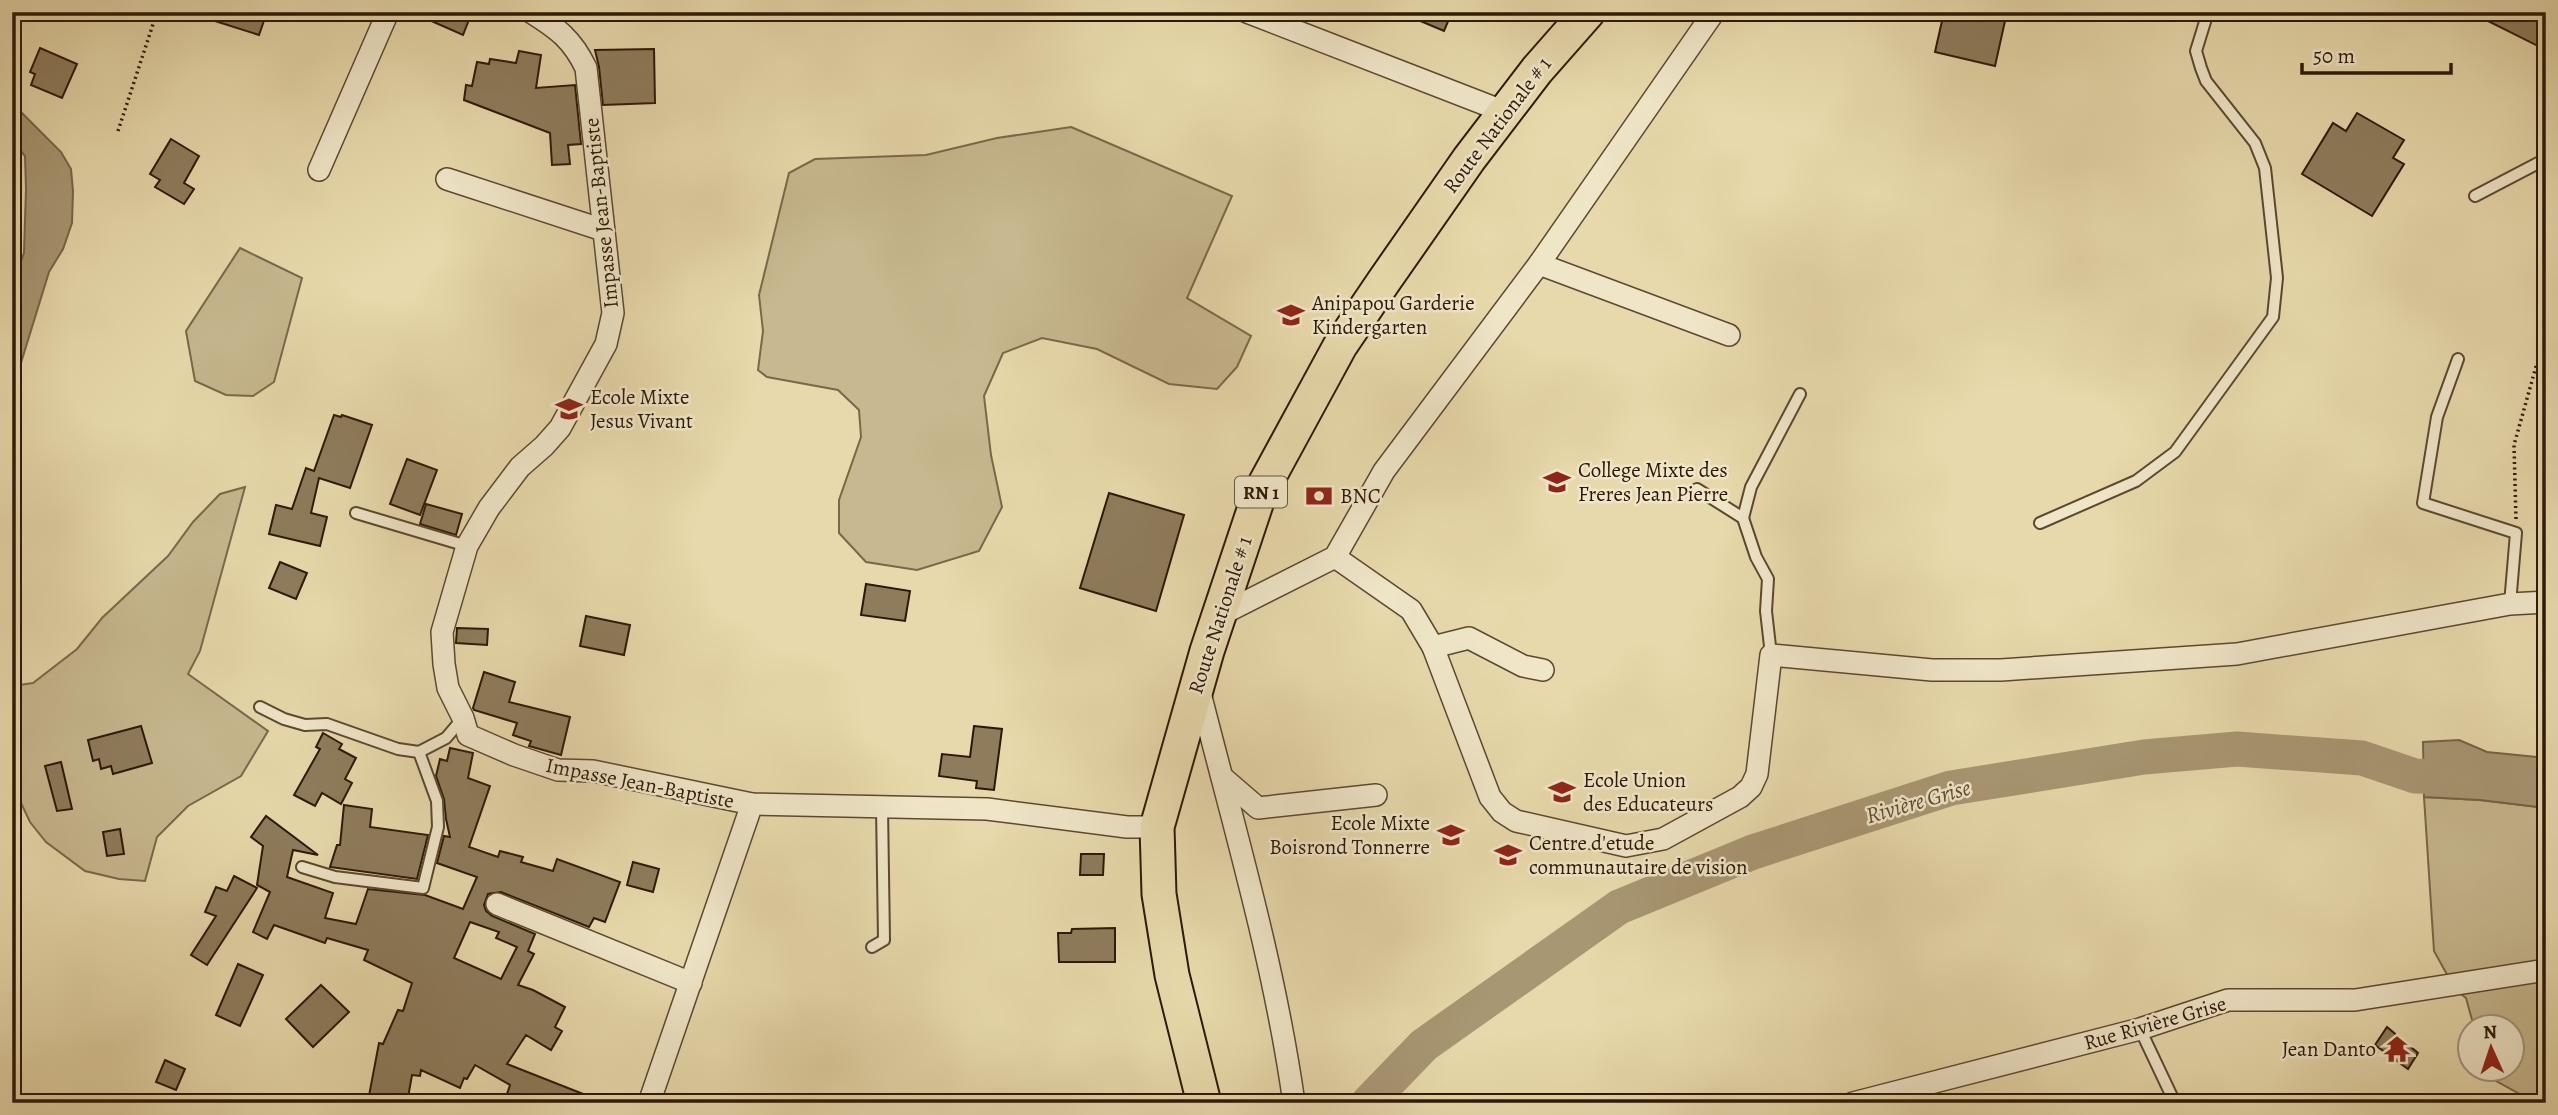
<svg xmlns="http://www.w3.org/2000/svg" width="2558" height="1115" font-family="Alegreya,serif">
	<rect width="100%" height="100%" fill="#e7d9ab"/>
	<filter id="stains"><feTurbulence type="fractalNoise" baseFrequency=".00286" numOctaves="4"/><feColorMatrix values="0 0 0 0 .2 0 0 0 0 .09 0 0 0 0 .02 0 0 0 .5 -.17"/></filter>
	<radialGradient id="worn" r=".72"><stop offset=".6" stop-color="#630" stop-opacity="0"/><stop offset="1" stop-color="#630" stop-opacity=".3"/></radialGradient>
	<g fill="#c7b88f" stroke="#7a684b" stroke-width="2">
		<path d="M1071 127 1232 196 1187 298 1251 336 1237 367 1217 389 1169 384 1097 349 1042 338 1003 353 984 396 991 455 1002 507 979 551 917 570 866 562 839 533V500L861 437 859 410 838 390 767 377 758 370 763 331 759 295 789 173 815 159 926 155 997 138Z"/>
		<path d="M240 248 302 278 274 382 253 396 226 395 195 381 186 331Z"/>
		<path d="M245 487 200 651 188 674 268 731 241 776 188 806 157 837 145 881 119 879 85 871 46 842 30 822 12 784V686L33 683 77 649 102 618 168 556 193 522 220 494Z"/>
		<path d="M2424 797 2480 800 2546 808V1103H2536L2489 1077 2486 1070H2512V1028L2474 1027 2466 998 2455 989 2434 951Z"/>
	</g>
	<g fill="#a89773" stroke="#776448" stroke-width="2">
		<path d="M12 103 61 152 71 169 73 191 72 223 63 249 49 272 12 392V343L19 325 15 322 12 325V285L24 253 26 189 25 156 12 140Z"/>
		<path d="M2459 740 2487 752 2546 758V808L2480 800 2424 797 2423 742Z"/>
	</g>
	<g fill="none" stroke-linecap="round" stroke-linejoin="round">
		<path stroke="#a89773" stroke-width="35" d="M1368 1103 1424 1045 1619 907 1753 852 1951 788 2144 757 2237 749 2362 758 2415 776 2517 778 2546 788"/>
	</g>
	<g fill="#8e7c5c" stroke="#2d1807" stroke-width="2" fill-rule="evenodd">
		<path d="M199 12H267L259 35 199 16Z"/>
		<path d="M411 12H472L463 35Z"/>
		<path d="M1399 12H1452L1444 31Z"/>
		<path d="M1944 12H2007L1995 66 1935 52Z"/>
		<path d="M2470 12H2546V50Z"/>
		<path d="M40 48 77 64 62 98 31 85 35 74 30 72Z"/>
		<path d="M654 49 655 103 603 105 599 67 595 50Z"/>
		<path d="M519 51 541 55 536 88 575 85 581 144 568 145 570 164 552 165 550 133 464 100 466 85 472 86 477 62 489 64 490 59 516 63Z"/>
		<path d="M2357 113 2404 140 2393 158 2404 164 2372 216 2302 174 2333 123 2346 131Z"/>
		<path d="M171 139 199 156 184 183 194 189 184 204 155 187 160 180 150 174Z"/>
		<path d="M334 415 341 417 342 415 372 425 350 488 319 478 311 513 327 517 320 546 269 534 276 505 292 509 306 468 314 471Z"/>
		<path d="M407 459 437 470 420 515 390 504Z"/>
		<path d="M1109 493 1184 515 1156 611 1080 588Z"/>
		<path d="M426 504 462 514 456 535 420 524Z"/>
		<path d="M280 562 307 573 296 599 269 588Z"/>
		<path d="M866 584 910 591 905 621 861 615Z"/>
		<path d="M586 616 630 625 624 655 580 646Z"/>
		<path d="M457 628 488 629 487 645 456 643Z"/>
		<path d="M484 672 515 682 509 702 570 717 561 755 529 746 531 741 513 735 517 723 474 710 473 708Z"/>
		<path d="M141 726 152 763 113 774 111 766 101 769 99 759 93 761 88 740Z"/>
		<path d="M974 726 1002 729 994 790 976 788 977 781 939 776 942 754 970 757Z"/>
		<path d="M323 733 342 744 339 749 356 758 345 779 352 783 341 804 322 793 315 806 294 795 320 749 316 747Z"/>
		<path d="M450 748 473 753 468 778 490 786 469 847 498 857 500 851 523 857 521 862 553 871 557 859 620 882 605 922 594 918 589 927 501 892 488 894 484 905 486 911 492 916 535 934 528 951 534 954 518 985 533 990 565 1007 555 1027 562 1031 551 1050 526 1035 507 1064 606 1103H504L510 1085 475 1065 467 1079 464 1078 460 1088 421 1070 420 1076 412 1075 407 1103 368 1101 379 1043 383 1044 398 1010 403 1011 412 983 364 960 368 950 327 938 325 943 274 925 267 939 253 932 270 892 257 885 263 846 251 837 266 816 318 855 293 850 287 877 333 893 325 918 356 924 368 889 425 895 463 909 477 877 437 863 444 836 450 837 446 819 444 799 436 776 440 759 447 761ZM470 922 499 932 496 938 517 947 501 979 454 958Z"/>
		<path d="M61 762 72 809 57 811 45 766Z"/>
		<path d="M344 805 372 809 370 827 428 835 417 879 330 867 337 845H340Z"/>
		<path d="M120 829 124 854 107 856 103 832Z"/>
		<path d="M1081 854H1104L1103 875H1080Z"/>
		<path d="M633 862 659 869 653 892 627 885Z"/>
		<path d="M234 876 257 888 207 965 191 955 216 916 205 912 216 887 227 891Z"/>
		<path d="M1115 928V962H1059L1058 933H1071L1072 929Z"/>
		<path d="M238 964 263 975 240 1026 216 1015Z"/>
		<path d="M321 985 349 1012 313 1047 286 1019Z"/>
		<path d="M2387 1027 2418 1053 2408 1069 2375 1045Z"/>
		<path d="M165 1060 185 1069 176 1090 156 1082Z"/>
	</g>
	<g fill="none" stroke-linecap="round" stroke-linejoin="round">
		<defs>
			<g id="service">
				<path d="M2475 196 2542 161 2546 155"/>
				<path d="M2458 359 2437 417 2423 503 2516 533 2510 604"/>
				<path d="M1697 489 1743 518 1756 557 1768 579 1766 611 1771 655"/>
				<path d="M356 513 467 546"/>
				<path d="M1743 518 1751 487 1800 394"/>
				<path d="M2040 523 2136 481 2175 452 2273 317 2277 278 2265 168 2255 143 2206 81 2201 68 2196 51 2208 12"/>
				<path d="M260 707 284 719 305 725 327 724 398 749 419 752 446 738 463 718"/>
				<path d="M302 867 335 877 423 888 438 827 437 801 419 752"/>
				<path d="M872 947 884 940 882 807"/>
				<path d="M2140 1029 2175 1103"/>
			</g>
			<g id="minor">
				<path d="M531 12C558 29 572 39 586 68L613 313 606 344 560 428 544 446 520 467 489 508 467 546 442 632 444 664 448 688 463 718 468 735 514 755 558 770 593 771 752 804 987 809 1127 827H1157"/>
				<path d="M1247 12 1505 112"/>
				<path d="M319 170 388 12"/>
				<path d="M447 179 603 230"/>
				<path d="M1539 264 1729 335"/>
				<path d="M1335 557 1411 610 1433 647 1490 797 1502 812 1516 821 1626 846 1663 839 1740 797 1751 787 1757 774 1771 655 1932 670H2001L2237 654 2510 604 2546 602"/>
				<path d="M1218 616 1335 557 1384 471 1539 264 1714 12"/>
				<path d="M1433 647 1469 638 1523 666 1543 670"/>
				<path d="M1199 689C1234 828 1274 961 1294 1103"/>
				<path d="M1222 777 1258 808 1376 795"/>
				<path d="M497 904 691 983"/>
				<path d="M649 1103 752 804"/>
				<path d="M1853 1103 2140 1029 2228 1000H2355L2546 970"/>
			</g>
			<path id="primary" d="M1204 1103 1172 975 1159 894 1157 827 1207 651 1259 495 1340 346 1384 281 1469 159 1537 70 1588 12"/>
		</defs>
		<use href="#service" stroke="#5c4830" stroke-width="14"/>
		<use href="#minor" stroke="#5c4830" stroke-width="24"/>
		<use href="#primary" stroke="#2d1807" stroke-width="37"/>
		<g stroke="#2d1807" stroke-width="3.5" stroke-dasharray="2 3.5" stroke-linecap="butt">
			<path d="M118 131 157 12"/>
			<path d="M2516 519 2514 445 2537 363"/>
		</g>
		<use href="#service" stroke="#efe6c8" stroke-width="10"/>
		<use href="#minor" stroke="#efe6c8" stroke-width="21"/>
		<use href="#primary" stroke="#e7d9ab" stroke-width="33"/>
	</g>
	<defs>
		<symbol id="school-bare" viewBox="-9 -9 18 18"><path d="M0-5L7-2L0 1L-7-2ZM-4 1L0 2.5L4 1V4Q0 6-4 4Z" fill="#8f2418" stroke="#efe6c8" stroke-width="2.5" paint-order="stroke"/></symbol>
		<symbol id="bank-bare" viewBox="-9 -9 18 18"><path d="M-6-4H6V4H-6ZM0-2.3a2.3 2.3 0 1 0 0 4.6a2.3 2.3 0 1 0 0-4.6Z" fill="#8f2418" stroke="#efe6c8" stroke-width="2.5" paint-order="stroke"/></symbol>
		<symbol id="temple-bare" viewBox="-9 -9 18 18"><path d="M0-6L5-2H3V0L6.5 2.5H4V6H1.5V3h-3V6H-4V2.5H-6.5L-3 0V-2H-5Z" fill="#8f2418" stroke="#efe6c8" stroke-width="2.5" paint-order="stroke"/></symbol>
	</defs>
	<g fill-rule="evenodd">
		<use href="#school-bare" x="1272" y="296" width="38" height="38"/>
		<use href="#school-bare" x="550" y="390" width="38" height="38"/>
		<use href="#school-bare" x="1538" y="463" width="38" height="38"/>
		<use href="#bank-bare" x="1300" y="477" width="38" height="38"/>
		<use href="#school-bare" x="1543" y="773" width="38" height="38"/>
		<use href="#school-bare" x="1432" y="816" width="38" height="38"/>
		<use href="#school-bare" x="1489" y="836" width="38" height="38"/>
		<use href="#temple-bare" x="2378" y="1030" width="38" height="38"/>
	</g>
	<g text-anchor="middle" stroke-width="5" stroke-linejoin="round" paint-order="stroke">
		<rect fill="#efe6c8" stroke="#675641" stroke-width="2" x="1235" y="476.5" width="52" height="31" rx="5"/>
		<g font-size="19" font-weight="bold" fill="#2d1807">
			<text x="1261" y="499">RN 1</text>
		</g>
		<g font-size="21" fill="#2d1807" stroke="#efe6c8">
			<text transform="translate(1497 125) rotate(-53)" y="7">Route Nationale # 1</text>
			<text transform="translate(601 213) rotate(-96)" y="7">Impasse Jean-Baptiste</text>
			<text transform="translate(1220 615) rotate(-72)" y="7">Route Nationale # 1</text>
			<text transform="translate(640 783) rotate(11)" y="7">Impasse Jean-Baptiste</text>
			<text transform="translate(2155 1023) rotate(-16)" y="7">Rue Rivière Grise</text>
		</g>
		<g font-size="21" fill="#2d1807" stroke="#efe6c8" text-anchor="start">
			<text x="1312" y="310">Anipapou Garderie<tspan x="1312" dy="24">Kindergarten</tspan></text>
			<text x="590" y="404">Ecole Mixte<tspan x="590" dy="24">Jesus Vivant</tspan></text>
			<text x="1578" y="477">College Mixte des<tspan x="1578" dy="24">Freres Jean Pierre</tspan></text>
			<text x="1340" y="503">BNC</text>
			<text x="1583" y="787">Ecole Union<tspan x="1583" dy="24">des Educateurs</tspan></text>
			<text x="1430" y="830" text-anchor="end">Ecole Mixte<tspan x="1430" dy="24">Boisrond Tonnerre</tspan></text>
			<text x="1529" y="850">Centre d'etude<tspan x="1529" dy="24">communautaire de vision</tspan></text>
			<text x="2376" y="1056" text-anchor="end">Jean Danto</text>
		</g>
		<g font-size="23" font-style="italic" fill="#5e4b32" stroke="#efe6c8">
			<text transform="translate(1918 801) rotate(-16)" y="8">Rivière Grise</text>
		</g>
	</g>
	<rect width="2558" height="1115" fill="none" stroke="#e7d9ab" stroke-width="42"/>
	<rect x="14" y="14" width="2530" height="1087" fill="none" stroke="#2d1807" stroke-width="3.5"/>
	<rect x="21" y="21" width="2516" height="1073" fill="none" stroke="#2d1807" stroke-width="2"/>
	<g transform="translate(2491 1048) rotate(357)"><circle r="33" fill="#efe6c8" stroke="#a1947b" stroke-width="2"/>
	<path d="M0-5L12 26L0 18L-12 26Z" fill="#8f2418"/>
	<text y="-10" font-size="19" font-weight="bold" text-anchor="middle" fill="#2d1807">N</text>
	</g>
	<path d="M2302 63v10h149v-10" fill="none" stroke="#2d1807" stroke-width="3.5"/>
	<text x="2313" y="63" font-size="21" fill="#2d1807" stroke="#efe6c8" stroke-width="5" paint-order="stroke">50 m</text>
	<rect width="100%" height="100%" filter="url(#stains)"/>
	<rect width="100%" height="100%" fill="url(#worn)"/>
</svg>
